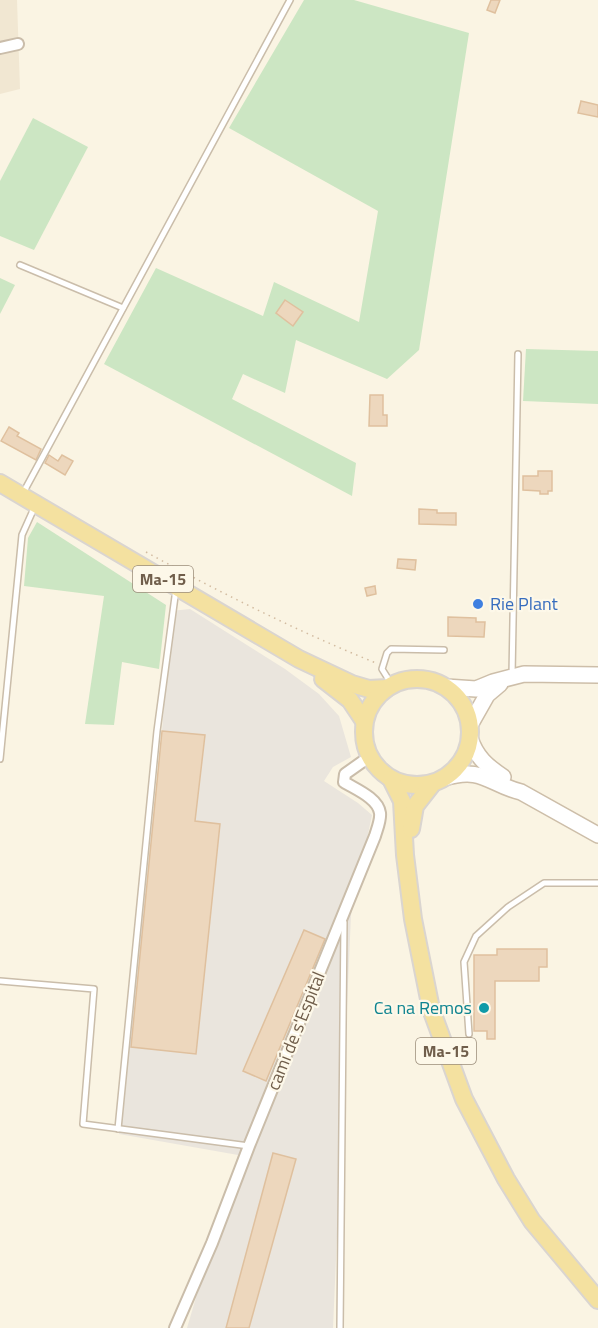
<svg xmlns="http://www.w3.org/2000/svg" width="598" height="1328" font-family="'Titillium Web',sans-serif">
	<rect width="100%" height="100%" fill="#faf4e3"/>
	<path fill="#f1e7d2" d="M0 0H17L20 89 0 94Z"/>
	<path fill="#eae5dd" d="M190 609 285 669 319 694 339 716 351 757 333 767 324 781 358 803 372 815 351 915 333 1328H187L238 1155 119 1134 162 731 171 611Z"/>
	<g fill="#cce6c3">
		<path d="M304 0H354L469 33 419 350 387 379 296 340 285 393 243 374 232 399 356 463 352 496 104 364 156 268 263 316 274 282 359 322 378 211 229 128Z"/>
		<path d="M33 118 88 147 34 250 0 236V181Z"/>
		<path d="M0 278 15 285 0 314Z"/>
		<path d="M526 349 598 351V404L523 401Z"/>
		<path d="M37 522 166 605 159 669 122 662 114 725 85 724 104 596 24 586 28 538Z"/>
	</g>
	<g fill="#edd7bd" stroke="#dfc09e" stroke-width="1.5">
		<path d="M491 0H500L495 13 487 10Z"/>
		<path d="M581 101 598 105V117L578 113Z"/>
		<path d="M285 300 303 312 293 326 276 313Z"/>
		<path d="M370 395H383V415H387V426H369Z"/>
		<path d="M9 427 19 433 17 436 41 449 36 460 1 441Z"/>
		<path d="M49 455 58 461 62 455 73 461 65 475 45 463Z"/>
		<path d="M538 471H552V491H548V494H540V491L523 490V476H538Z"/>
		<path d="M419 509 437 510V513H456V525L419 524Z"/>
		<path d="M398 559 416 560 415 570 397 568Z"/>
		<path d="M375 586 376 594 367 596 365 588Z"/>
		<path d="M448 617 476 618V622H485L484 637 448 636Z"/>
		<path d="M162 731 205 735 195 821 220 824 196 1054 131 1047Z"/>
		<path d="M304 930 325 939 266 1081 243 1071Z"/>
		<path d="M497 949H547V967H539V981H495V1039H487V1031H474V955H497Z"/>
		<path d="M273 1153 296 1159 249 1328H226Z"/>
	</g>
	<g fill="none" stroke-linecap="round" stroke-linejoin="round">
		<defs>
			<g id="lane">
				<path d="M20 265 123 308"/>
				<path d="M22 495 290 0"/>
				<path d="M512 675 518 354"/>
				<path d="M392 685 382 669 387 653 391 649 444 650"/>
				<path d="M0 759 22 535 35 506"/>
				<path d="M0 981 94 989 83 1124 249 1146"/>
				<path d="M469 1034 464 962 476 936 508 907 544 883H598"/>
				<path d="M118 1129 157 731 176 589"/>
				<path d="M340 1328 344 922"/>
			</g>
			<g id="street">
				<path d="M0 48 18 44"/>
				<path d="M175 1328 212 1243 249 1146 375 836C377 829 381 820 380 813 378 798 355 789 344 782L345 774 369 757"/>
			</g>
			<g id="secondary">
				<path d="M446 687 476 689 493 682 524 674 598 675"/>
				<path d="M470 725 487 695 500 684"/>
				<path d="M470 738C476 757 487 766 503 777"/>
				<path d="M444 778C483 766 488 784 521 792L598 835"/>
			</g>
			<g id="primary">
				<path d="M0 483 299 659 352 684 369 689 387 688"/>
				<path d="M323 679 350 700 364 721"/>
				<circle cx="417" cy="732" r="53"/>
				<path d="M391 779 402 801 405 855 413 919 431 1009 464 1099 506 1179 532 1221 598 1300"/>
				<path d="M411 829 415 806 433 783"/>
			</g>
		</defs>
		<use href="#lane" stroke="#cabdaa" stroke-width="8"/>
		<use href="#street" stroke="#cabdaa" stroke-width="14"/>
		<use href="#secondary" stroke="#cdbea9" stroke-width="18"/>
		<use href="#primary" stroke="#dad5d0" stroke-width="20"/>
		<path stroke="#d2bba0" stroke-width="1.5" stroke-dasharray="1.5 4.5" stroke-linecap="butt" d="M146 552C221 593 297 631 376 663"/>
		<use href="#lane" stroke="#fff" stroke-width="5"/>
		<use href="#street" stroke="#fff" stroke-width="10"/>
		<use href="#secondary" stroke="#fff" stroke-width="15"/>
		<use href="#primary" stroke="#f4e1a0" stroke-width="16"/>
	</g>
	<circle fill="#3f7fe0" stroke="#fdf8e9" stroke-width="2" cx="478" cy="604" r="6"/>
	<circle fill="#0f9aa8" stroke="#fdf8e9" stroke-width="2" cx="484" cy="1008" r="6"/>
	<g text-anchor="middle" stroke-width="4.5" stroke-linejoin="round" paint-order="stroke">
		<g fill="#fdf8e9" stroke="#9a8c7a" stroke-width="1.5">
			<rect x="133" y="566" width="60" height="26" rx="4.5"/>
			<rect x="416" y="1038" width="60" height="26" rx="4.5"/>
		</g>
		<g font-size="16" font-weight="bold" fill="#705e4b">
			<text x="163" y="585">Ma-15</text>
			<text x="446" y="1057">Ma-15</text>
		</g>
		<g font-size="18" fill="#366cbe" stroke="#fdf8e9" text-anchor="start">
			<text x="490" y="610">Rie Plant</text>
		</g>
		<g font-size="18" fill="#0d838f" stroke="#fdf8e9" text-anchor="end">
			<text x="472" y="1014">Ca na Remos</text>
		</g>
		<g font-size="18" fill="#705e4b" stroke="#fdf8e9">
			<text transform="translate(296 1031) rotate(-68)" y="6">camí de s'Espital</text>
		</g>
	</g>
</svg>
